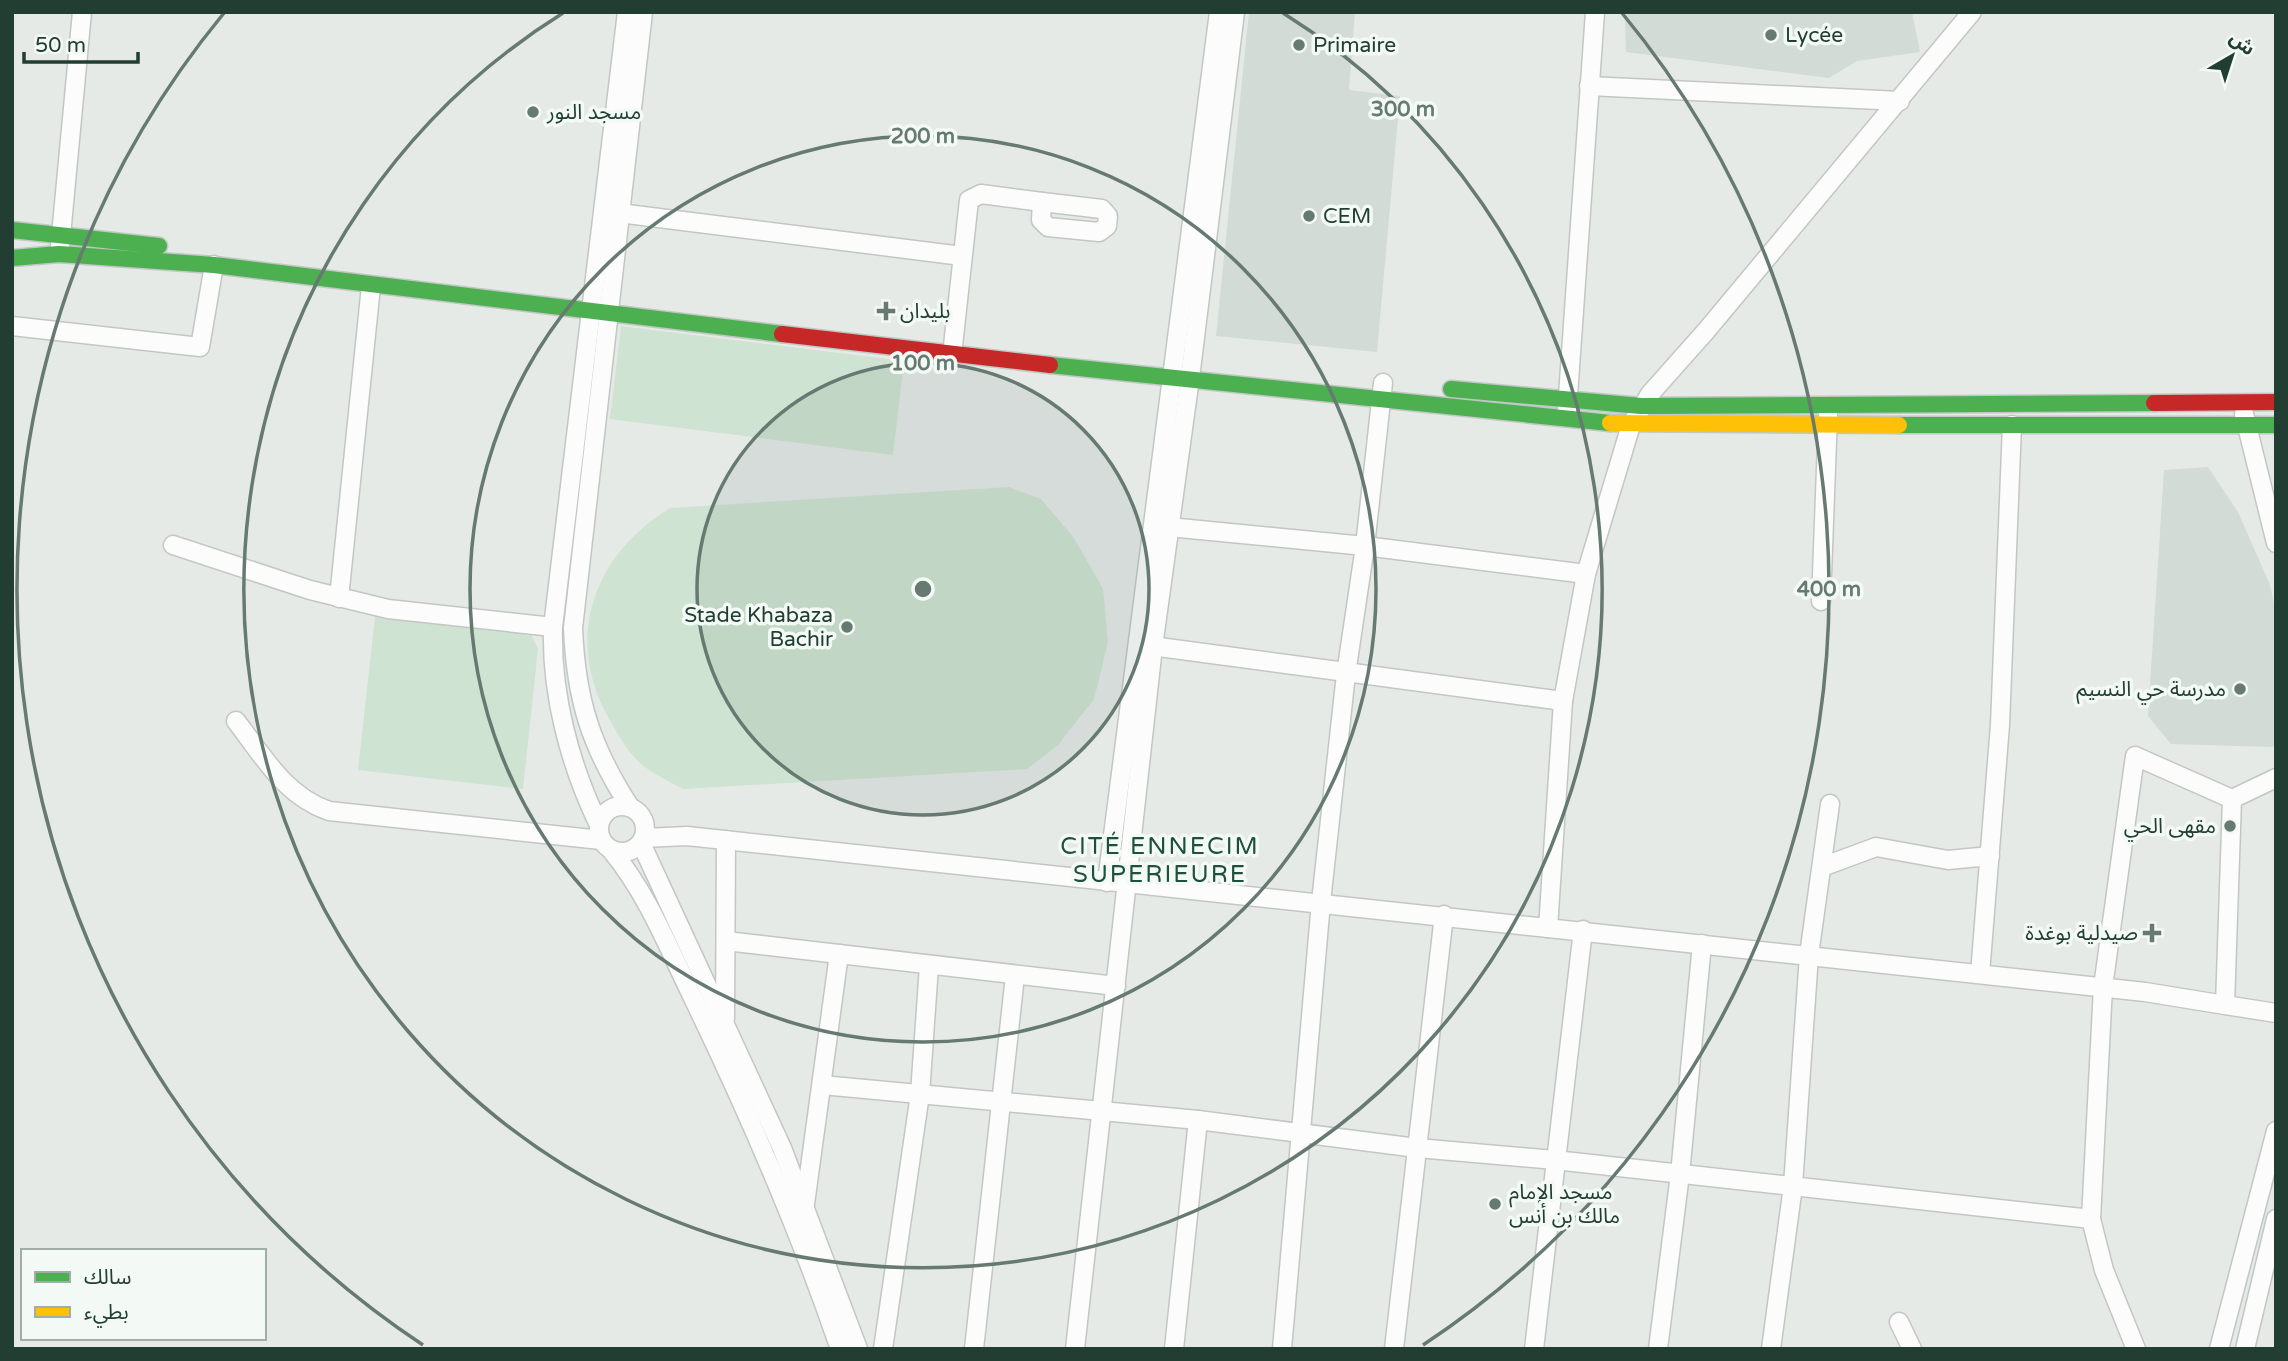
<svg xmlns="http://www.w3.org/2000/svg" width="2288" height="1361" font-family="'Varela Round','Noto Sans Arabic',sans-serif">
	<rect width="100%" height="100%" fill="#e5eae7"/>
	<g fill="#d2dbd6">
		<path d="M1249 12H1355L1349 90 1400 96 1377 352 1216 336Z"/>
		<path d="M1628 12H1912L1920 52 1857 61 1829 78 1626 52 1625 19Z"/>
		<path d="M2208 467 2238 512 2270 585 2276 613V745L2272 747 2171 744 2148 716 2164 470Z"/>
	</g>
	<g fill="#cee3d1">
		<path d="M621 326 904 361 893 455 610 419Z"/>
		<path d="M1009 487 1041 499 1074 538 1103 589 1108 642 1094 699 1058 745 1027 769 683 789C669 781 653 774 641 764 626 750 617 733 607 715 564 635 595 554 670 508Z"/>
		<path d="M375 617 531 634 538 649 523 789 358 770Z"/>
	</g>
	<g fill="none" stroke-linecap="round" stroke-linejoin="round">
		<defs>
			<g id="street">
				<path d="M1589 86 1900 101"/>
				<path d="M1042 202 1102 209 1108 216 1107 226 1099 232 1048 227 1041 220Z"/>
				<path d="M611 212 962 256"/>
				<path d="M60 246 82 12"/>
				<path d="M12 326 200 347 214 265"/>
				<path d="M952 355 969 200 981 194 1042 202"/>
				<path d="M1567 410 1595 12"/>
				<path d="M2244 414 2276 543"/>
				<path d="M1169 527 1365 546 1586 574"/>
				<path d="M173 545 310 590 388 609 553 627"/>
				<path d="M339 598 371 286"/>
				<path d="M1821 601 1828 415"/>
				<path d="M1144 645 1563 701"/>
				<path d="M236 721C263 756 285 796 329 811L601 840"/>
				<circle cx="622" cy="829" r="23"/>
				<path d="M630 807C591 747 576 700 573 628L643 12"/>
				<path d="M599 825C570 765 551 695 553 627L627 12"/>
				<path d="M644 838 687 836 2145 992 2225 1005 2232 799"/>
				<path d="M641 843 782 1148 858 1349"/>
				<path d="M612 851C648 895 669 949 694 1000 749 1114 799 1229 840 1349"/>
				<path d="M1822 867 1876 847 1948 860 1990 856"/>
				<path d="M1107 882 1219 12"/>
				<path d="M1548 928 1563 701 1586 574 1631 425 1650 394 1706 331 1972 12"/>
				<path d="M726 941 1116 986"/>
				<path d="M1980 974 2000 725 2012 425"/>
				<path d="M2225 1005 2276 1013"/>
				<path d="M725 1019 726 840"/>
				<path d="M822 1085 1198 1120 1417 1148 1555 1160 2091 1219"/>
				<path d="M805 1204 839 954"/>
				<path d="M1899 1322 1912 1349"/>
				<path d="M883 1349 920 1094 929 966"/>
				<path d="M974 1349 1015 976"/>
				<path d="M1075 1349 1153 647 1190 378 1235 12"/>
				<path d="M1174 1349 1198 1120"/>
				<path d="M1282 1349 1321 902 1346 674 1365 546 1383 383"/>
				<path d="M1394 1349 1444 915"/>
				<path d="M1534 1349 1583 930"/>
				<path d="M1658 1349 1680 1174 1702 944"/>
				<path d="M1771 1349 1793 1186 1809 955 1830 804"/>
				<path d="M2136 1349 2104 1270 2091 1219 2103 987 2135 756 2232 799 2276 778"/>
				<path d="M2219 1349 2276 1131"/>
				<path d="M2245 1349 2276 1219"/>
			</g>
			<g id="fast">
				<path d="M12 230 159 246"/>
				<path d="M12 258 59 254 214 265 782 334"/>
				<path d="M1050 365 1610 423"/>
				<path d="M1451 389 1641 406 2154 403"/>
				<path d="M1899 425H2276"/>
			</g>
			<path id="slow" d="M1610 423 1899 425"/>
			<g id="jam">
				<path d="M782 334 1050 365"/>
				<path d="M2154 403 2276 402"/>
			</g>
		</defs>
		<use href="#street" stroke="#c2c7c4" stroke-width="21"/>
		<use href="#fast" stroke="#c0c7c4" stroke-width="19"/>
		<use href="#slow" stroke="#c0c7c4" stroke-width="19"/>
		<use href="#jam" stroke="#c0c7c4" stroke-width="19"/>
		<use href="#street" stroke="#fbfcfb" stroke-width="18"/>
		<use href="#fast" stroke="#4caf50" stroke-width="16"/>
		<use href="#slow" stroke="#ffc107" stroke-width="16"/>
		<use href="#jam" stroke="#c62828" stroke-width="16"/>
	</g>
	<circle cx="923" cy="589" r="226" fill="#667a71" fill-opacity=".12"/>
	<g fill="none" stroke="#667a71" stroke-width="3.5">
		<circle cx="923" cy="589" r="226"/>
		<circle cx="923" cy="589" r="453"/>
		<path d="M1283 13A679 679 0 1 1 563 13"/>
		<path d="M423 1345A906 906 0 0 1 224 13M1622 13A906 906 0 0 1 1423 1345"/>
	</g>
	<g fill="#667a71" stroke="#f3f9f5" stroke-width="2.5">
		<circle cx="1771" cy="35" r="7"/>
		<circle cx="1299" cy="45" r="7"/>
		<circle cx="533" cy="112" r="7"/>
		<circle cx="1309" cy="216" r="7"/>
		<path d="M882.5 300.5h7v7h7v7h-7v7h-7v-7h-7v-7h7z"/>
		<circle cx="847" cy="627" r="7"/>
		<circle cx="2240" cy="689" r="7"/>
		<circle cx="2230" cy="826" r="7"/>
		<path d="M2148.5 922.5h7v7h7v7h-7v7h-7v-7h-7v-7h7z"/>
		<circle cx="1495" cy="1204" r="7"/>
	</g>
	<g text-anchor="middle" stroke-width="7" stroke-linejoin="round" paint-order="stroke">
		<g font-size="21" fill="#223e32" stroke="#f3f9f5" text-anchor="start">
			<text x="1785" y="42">Lycée</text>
			<text x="1313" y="52">Primaire</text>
			<text x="547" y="119">مسجد النور</text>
			<text x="1323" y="223">CEM</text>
			<text x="900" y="318">بليدان</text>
			<text x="833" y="622" text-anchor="end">Stade Khabaza<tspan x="833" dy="24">Bachir</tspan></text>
			<text x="2226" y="696" text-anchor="end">مدرسة حي النسيم</text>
			<text x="2216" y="833" text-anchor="end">مقهى الحي</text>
			<text x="2138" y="940" text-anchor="end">صيدلية بوغدة</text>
			<text x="1509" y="1199">مسجد الإمام<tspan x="1509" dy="24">مالك بن أنس</tspan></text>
		</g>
		<g font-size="24" letter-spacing="2" fill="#1e503d" stroke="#f3f9f5">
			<text x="1160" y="854">CITÉ ENNECIM<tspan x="1160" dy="28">SUPERIEURE</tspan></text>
		</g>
	</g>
	<circle cx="923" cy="589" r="10" fill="#667a71" stroke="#f3f9f5" stroke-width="3.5"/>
	<g font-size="21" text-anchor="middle" font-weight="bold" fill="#667a71" stroke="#f3f9f5" stroke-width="7" stroke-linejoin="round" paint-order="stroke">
		<text x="1403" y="116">300 m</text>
		<text x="923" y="143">200 m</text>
		<text x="923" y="370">100 m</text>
		<text x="1829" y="596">400 m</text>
	</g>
	<rect width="2288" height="1361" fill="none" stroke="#223e32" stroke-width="28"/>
	<rect x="21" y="1249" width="245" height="91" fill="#f3f9f5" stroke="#9faea7" stroke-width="2"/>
	<rect x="35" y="1272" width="35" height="10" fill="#4caf50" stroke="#9faea7" stroke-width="2"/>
	<text x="84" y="1284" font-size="21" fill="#223e32">سالك</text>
	<rect x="35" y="1307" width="35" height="10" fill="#ffc107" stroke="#9faea7" stroke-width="2"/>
	<text x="84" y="1319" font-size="21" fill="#223e32">بطيء</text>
	<g transform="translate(2232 56) rotate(39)" stroke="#f3f9f5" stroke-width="5" paint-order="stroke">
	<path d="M0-5L12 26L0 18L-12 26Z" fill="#223e32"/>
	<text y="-10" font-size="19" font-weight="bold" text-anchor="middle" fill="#223e32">ش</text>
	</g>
	<path d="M24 52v10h114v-10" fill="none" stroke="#223e32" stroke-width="3.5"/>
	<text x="35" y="52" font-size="21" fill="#223e32" stroke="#f3f9f5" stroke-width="5" paint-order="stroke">50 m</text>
</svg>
